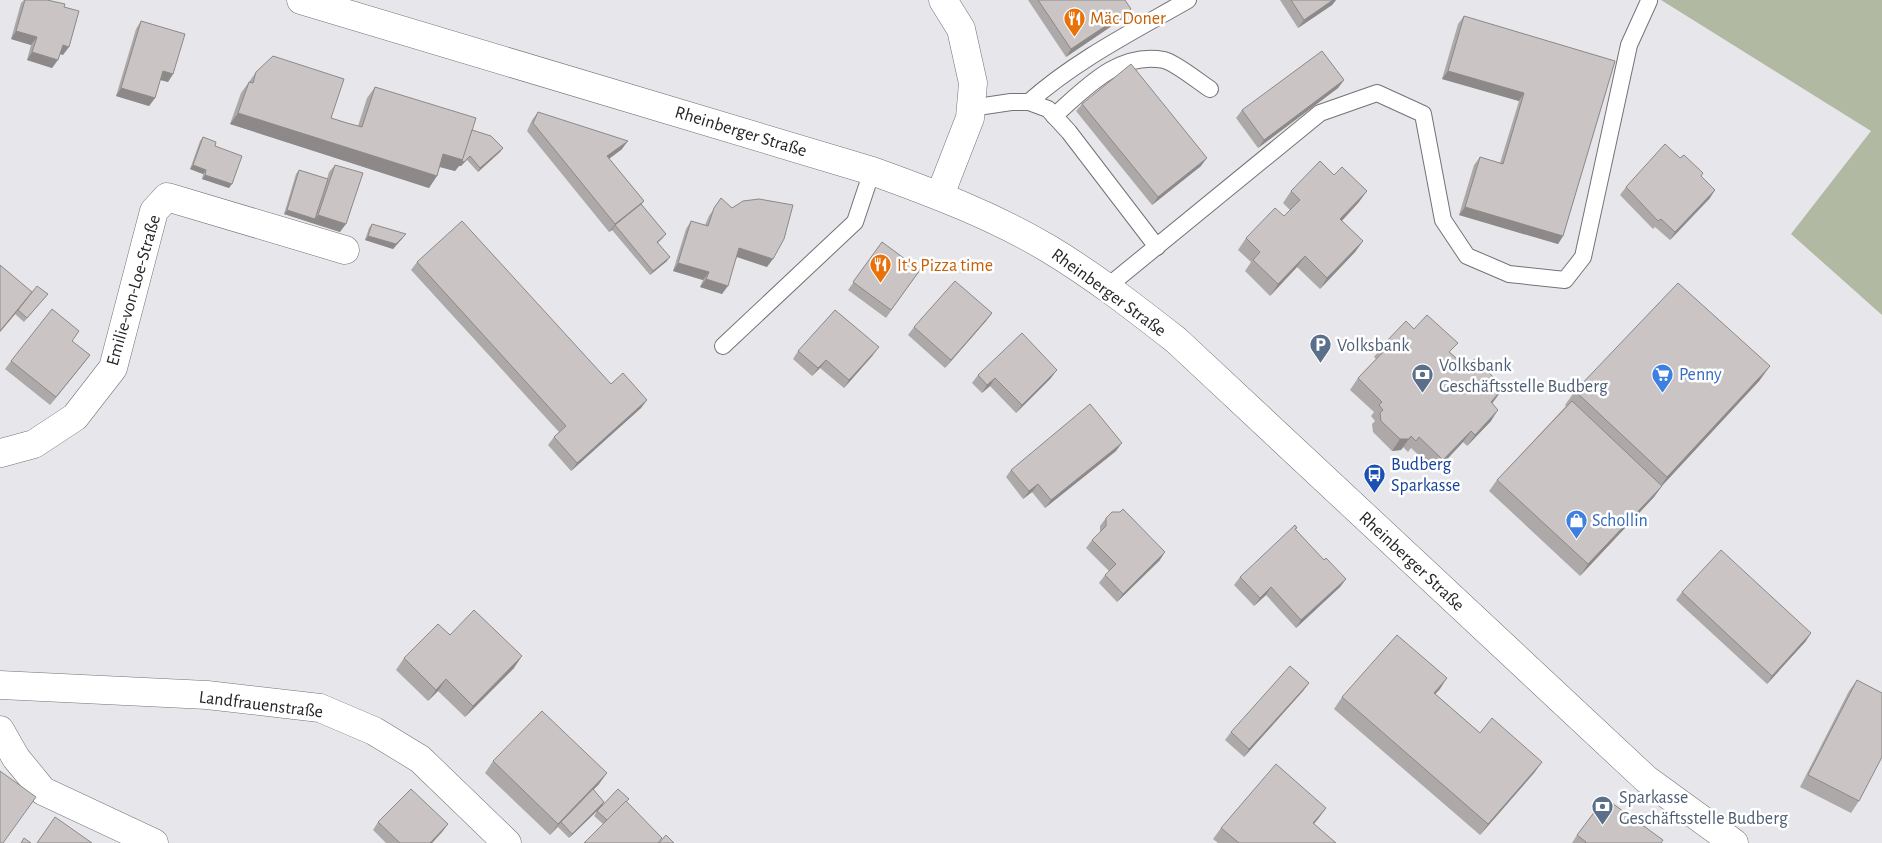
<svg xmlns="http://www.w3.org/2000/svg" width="1882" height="843" font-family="'Alegreya Sans',sans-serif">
	<rect width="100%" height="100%" fill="#e7e7eb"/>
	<path fill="#b1b9a2" d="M1661 0H1882V315L1791 234 1871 131Z"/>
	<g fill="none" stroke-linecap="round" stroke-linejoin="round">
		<defs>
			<g id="lane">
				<path d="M1029 102C1076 60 1134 31 1188 0"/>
				<path d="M971 108 1011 102H1029L1048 109 1069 132 1157 247"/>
				<path d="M1054 116C1085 89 1118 51 1164 60 1176 63 1199 82 1210 89"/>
				<path d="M1107 287 1320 113 1377 93 1423 114 1443 220 1467 256 1509 274 1565 280 1583 257 1629 45 1649 1"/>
				<path d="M723 346 855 222 872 171"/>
			</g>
			<g id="street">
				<path d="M940 195 970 118 973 83 961 29 943 0"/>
				<path d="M1 453 34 444 75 417 113 368 154 211 167 197 345 250"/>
				<path d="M0 685 207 695 320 708 374 731 420 759 507 843"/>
				<path d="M0 730 16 758 43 791 154 843"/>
			</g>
			<path id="secondary" d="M301 0 872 171C933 193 994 216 1049 249 1094 276 1135 308 1176 340L1646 779 1734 843"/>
		</defs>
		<use href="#lane" stroke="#737377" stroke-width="18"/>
		<use href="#street" stroke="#737377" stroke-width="29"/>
		<use href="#secondary" stroke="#737377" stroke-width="29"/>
		<use href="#lane" stroke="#fff" stroke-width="16"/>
		<use href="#street" stroke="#fff" stroke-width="28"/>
		<use href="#secondary" stroke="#fff" stroke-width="28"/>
	</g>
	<g fill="#aea9a9">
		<path d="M24 0H47L64 7 63 55 60 54 52 68 27 60 31 45 11 39 21 3Z"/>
		<path d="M1028 0H1125V17L1066 57Z"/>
		<path d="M1280 0H1336L1332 5 1298 28Z"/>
		<path d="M1464 16 1615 61 1563 236 1558 244 1459 215 1474 165 1480 157 1500 163 1519 101 1442 79 1458 24Z"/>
		<path d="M141 21 173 74 168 82 160 80 155 98 149 106 116 96 136 29Z"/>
		<path d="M256 72 331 118 347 123 358 126 367 98 375 87 472 130 503 148 500 152 478 172 467 160 461 166H459L455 171 440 167 429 188 230 124 241 93Z"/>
		<path d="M1344 80 1338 88 1258 148 1236 118 1242 110Z"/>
		<path d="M1082 104 1201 166 1152 205 1076 111Z"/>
		<path d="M538 112 622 149 609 159 644 201 641 204 666 234 663 238 658 243 667 261 650 275 612 230 609 232 527 131 532 120Z"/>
		<path d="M203 137 215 146 229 188 202 179 203 174 190 169 200 141Z"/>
		<path d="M335 165 340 232 284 214 296 174 299 170 327 179 329 172Z"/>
		<path d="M1701 176 1710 198 1670 240 1655 227 1653 229 1620 195 1626 187Z"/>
		<path d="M1291 191 1359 202 1342 221 1363 241 1355 252 1320 289 1297 267 1270 296 1245 271 1251 262 1238 250 1246 238 1284 216 1290 210 1283 203Z"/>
		<path d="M721 198 767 267 737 257 722 294 700 287 703 280 673 271 686 229 691 221 705 225 709 216Z"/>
		<path d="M372 224 403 238 393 249 365 240 369 228Z"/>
		<path d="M882 242 920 270 886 318 848 290Z"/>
		<path d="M417 262 611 384 647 400 641 408 571 471 548 445 554 437 559 432 411 270Z"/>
		<path d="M0 265 32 292 48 294 24 322 15 314 16 313 0 332Z"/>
		<path d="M992 313 986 321 945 368 908 335 914 327Z"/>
		<path d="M1414 329 1451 353 1466 367 1504 387 1492 404 1491 421 1467 446 1463 442 1436 471 1411 448 1408 452 1403 447 1401 450 1392 451 1373 432 1372 424 1375 421 1371 416 1374 412 1350 390 1358 378 1376 359 1374 357 1382 346Z"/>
		<path d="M72 341 90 355 50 405 5 369 11 361Z"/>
		<path d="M798 351 873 355 844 388 820 368 812 376 793 359Z"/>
		<path d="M978 375 1051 378 1016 413 990 386 982 393 972 383Z"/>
		<path d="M1760 380 1662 486 1654 497 1580 576 1489 491 1497 480 1566 406 1565 405 1575 391Z"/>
		<path d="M1116 451 1045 508 1032 492 1023 499 1006 477 1011 470Z"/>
		<path d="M1106 518 1160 560 1117 602 1099 583 1105 575 1109 571 1086 548 1092 540 1100 532V526Z"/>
		<path d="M1296 530 1324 560 1346 579 1340 587 1296 628 1266 595 1254 606 1234 585 1240 577Z"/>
		<path d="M1682 592 1806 641 1767 684 1676 600Z"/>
		<path d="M450 635 514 668 465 717 438 691 428 701 396 670 404 658Z"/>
		<path d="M1857 680 1859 801 1851 813 1800 787 1849 691Z"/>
		<path d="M1309 683 1303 691 1244 757 1225 740 1231 732Z"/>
		<path d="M1440 689 1435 694 1480 733 1542 762 1534 773 1480 835 1334 709 1342 697Z"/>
		<path d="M493 761 599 784 593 790 604 802 602 806 569 838 558 827 559 826 550 835 485 773Z"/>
		<path d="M1326 808 1314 824 1336 843H1218L1213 839 1221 828Z"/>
		<path d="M597 811 659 843H674H584L603 824 594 816Z"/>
		<path d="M378 822 448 824 442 832 432 843H386L373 830Z"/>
		<path d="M1577 835 1661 843H1572Z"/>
	</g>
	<g fill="#8d8989">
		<path d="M1333 0H1336L1332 5 1298 28 1304 20Z"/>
		<path d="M1131 9 1125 17 1066 57 1071 49Z"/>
		<path d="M16 31 37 37 31 45 11 39Z"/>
		<path d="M63 45 69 47 63 55 57 53Z"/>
		<path d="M32 52 58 60 52 68 27 60Z"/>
		<path d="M163 71 173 74 168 82 157 79Z"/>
		<path d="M1448 71 1524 93 1519 101 1442 79Z"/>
		<path d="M1344 80 1338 88 1258 148 1264 140Z"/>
		<path d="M121 88 155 98 149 106 116 96Z"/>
		<path d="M238 113 437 176 429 188 230 124Z"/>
		<path d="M628 141 622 149 602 164 607 156Z"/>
		<path d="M503 148 500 152 478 172 480 168Z"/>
		<path d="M443 154 470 156 461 166H459L455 171 436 166Z"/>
		<path d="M1207 158 1201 166 1152 205 1158 197Z"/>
		<path d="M193 165 206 170 203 174 190 169Z"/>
		<path d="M205 175 232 184 229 188 202 179Z"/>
		<path d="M1715 190 1710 198 1670 240 1675 232Z"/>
		<path d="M1367 191 1359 202 1332 231 1340 219Z"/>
		<path d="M644 201 638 209 615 225 612 230 609 232 615 224Z"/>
		<path d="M1465 207 1563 236 1558 244 1459 215Z"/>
		<path d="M287 210 315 219 318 215 346 224 340 232 284 214Z"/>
		<path d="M406 234 393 249 365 240 368 236Z"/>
		<path d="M1363 241 1355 252 1320 289 1327 278Z"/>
		<path d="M739 248 773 259 767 267 734 256Z"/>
		<path d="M1305 256 1297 267 1270 296 1278 284Z"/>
		<path d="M670 257 667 261 650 275 653 271Z"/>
		<path d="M678 263 709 272 703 280 673 271Z"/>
		<path d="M706 279 728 286 722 294 700 287Z"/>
		<path d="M32 292 16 313 0 332V331Z"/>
		<path d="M992 313 986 321 945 368 951 360Z"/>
		<path d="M879 347 873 355 844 388 849 380Z"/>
		<path d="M90 355 84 363 50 405 56 397Z"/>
		<path d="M826 360 820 368 812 376 818 368Z"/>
		<path d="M1770 366 1760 380 1657 491 1667 477Z"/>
		<path d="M1057 370 1051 378 1016 413 1022 405Z"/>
		<path d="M995 378 990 386 982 393 987 385Z"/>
		<path d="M1504 387 1496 398 1483 414 1491 402Z"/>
		<path d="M647 400 641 408 571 471 577 463Z"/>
		<path d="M1498 410 1491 421 1467 446 1475 435Z"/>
		<path d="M1471 431 1463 442 1436 471 1443 460Z"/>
		<path d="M1411 436 1401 450 1392 451 1400 439Z"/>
		<path d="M1122 443 1116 451 1045 508 1051 500Z"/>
		<path d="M1038 484 1032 492 1023 499 1029 491Z"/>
		<path d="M1662 486 1654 497 1580 576 1588 564Z"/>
		<path d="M1165 552 1160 560 1117 602 1123 594Z"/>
		<path d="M1346 579 1340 587 1296 628 1301 620Z"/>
		<path d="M1271 587 1266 595 1254 606 1260 598Z"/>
		<path d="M1811 633 1806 641 1767 684 1772 676Z"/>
		<path d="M522 656 514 668 465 717 473 706Z"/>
		<path d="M1447 678 1440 689 1426 704 1434 693Z"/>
		<path d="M446 679 438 691 428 701 436 690Z"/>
		<path d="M1309 683 1303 691 1244 757 1249 749Z"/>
		<path d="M1542 762 1534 773 1480 835 1488 824Z"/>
		<path d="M607 773 599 784 562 823 561 822 550 835 558 824Z"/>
		<path d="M604 802 602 806 569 838 572 834Z"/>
		<path d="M1326 808 1318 819 1305 834 1313 823Z"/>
		<path d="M448 824 442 832 432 843H430Z"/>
	</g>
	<g fill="#cac4c4" stroke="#8d8989">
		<path d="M25 0H47L65 4 64 7 79 11 69 47 63 45 58 60 32 52 37 37 16 31Z"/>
		<path d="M1038 0H1125L1131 9 1071 49Z"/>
		<path d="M1291 0H1333L1304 20Z"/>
		<path d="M1464 16 1615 61 1563 236 1465 207 1480 157 1503 164 1524 93 1448 71Z"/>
		<path d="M141 21 185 34 173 74 163 71 155 98 121 88Z"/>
		<path d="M1322 51 1344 80 1264 140 1242 110Z"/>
		<path d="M273 56 344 79 331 118 347 123 362 127 375 87 476 118 463 160 443 154 437 176 238 113 249 82 253 83 256 72Z"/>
		<path d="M1131 64 1207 158 1158 197 1082 104Z"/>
		<path d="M538 112 628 141 607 156 644 201 615 224 533 123Z"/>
		<path d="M472 130 491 136 503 148 480 168 470 156 464 162 462 161Z"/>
		<path d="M203 137 216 142 215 146 242 156 232 184 205 175 206 170 193 165Z"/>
		<path d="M1665 144 1680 158 1684 155 1703 173 1701 176 1715 190 1675 232 1661 219 1658 221 1626 187Z"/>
		<path d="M1320 161 1334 175 1342 167 1367 191 1340 219 1363 241 1327 278 1305 256 1278 284 1253 260 1260 252 1246 238 1275 208 1284 216 1300 200 1291 191Z"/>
		<path d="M335 165 363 173 346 224 318 215Z"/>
		<path d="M299 170 328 179 315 219 287 210Z"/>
		<path d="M721 198 732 208 743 201 759 199 793 205 784 239 773 259 739 248 728 286 706 279 709 272 678 263 691 221 708 226 714 208Z"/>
		<path d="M641 204 666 234 657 242 670 257 653 271 615 225Z"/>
		<path d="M462 221 611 384 623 373 647 400 577 463 554 437 566 426 417 262Z"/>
		<path d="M372 224 406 234 396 244 368 236Z"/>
		<path d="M882 242 920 270 891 310 853 282Z"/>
		<path d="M0 265 32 292 0 331Z"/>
		<path d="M955 281 992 313 951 360 914 327Z"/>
		<path d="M1678 283 1770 366 1667 477 1575 391Z"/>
		<path d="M37 286 48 294 27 318 18 310Z"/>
		<path d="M52 309 79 331 72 341 90 355 56 397 11 361Z"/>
		<path d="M835 310 879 347 849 380 826 360 818 368 798 351Z"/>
		<path d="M1427 315 1458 343 1449 352 1466 367 1474 359 1504 387 1491 402 1498 410 1475 435 1471 431 1443 460 1419 437 1416 441 1411 436 1409 439H1400L1381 421 1380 413 1383 410 1379 405 1382 402 1358 378 1386 349 1382 346 1406 321 1414 329Z"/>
		<path d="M1022 333 1057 370 1022 405 995 378 987 385 978 375Z"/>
		<path d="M1572 401 1662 486 1588 564 1497 480Z"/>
		<path d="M1090 404 1122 443 1051 500 1038 484 1029 491 1011 470Z"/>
		<path d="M1123 509 1165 552 1123 594 1105 575 1116 564 1092 540 1106 526V518L1112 512H1120Z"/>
		<path d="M1295 525 1297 528 1295 529 1324 560 1326 558 1346 579 1301 620 1271 587 1260 598 1240 577Z"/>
		<path d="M1721 550 1811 633 1772 676 1682 592Z"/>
		<path d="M474 610 522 656 473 706 446 679 436 690 404 658 438 624 450 635Z"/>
		<path d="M1397 635 1447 678 1434 693 1480 733 1492 718 1542 762 1488 824 1342 697Z"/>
		<path d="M1290 666 1309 683 1249 749 1231 732Z"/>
		<path d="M1857 680 1882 693V757L1859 801 1808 775Z"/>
		<path d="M542 711 607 773 558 824 493 761Z"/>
		<path d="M1276 764 1326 808 1313 823 1336 843H1239L1221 828Z"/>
		<path d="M0 771 36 797 3 843H0Z"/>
		<path d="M411 789 448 824 430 843H400L378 822Z"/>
		<path d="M593 789 604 802 572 834 561 822Z"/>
		<path d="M618 789 629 799 607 820 597 811Z"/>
		<path d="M1605 798 1663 840 1661 843H1585L1586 842 1577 835Z"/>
		<path d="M626 801 662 838 658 843H584Z"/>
		<path d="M55 817 92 843H37Z"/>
		<path d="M666 835 674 843H659Z"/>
		<path d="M24 838 31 843H21Z"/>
	</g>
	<defs>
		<symbol id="restaurant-pin" viewBox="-11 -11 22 30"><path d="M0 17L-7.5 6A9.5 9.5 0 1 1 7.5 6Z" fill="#e8710a" stroke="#fff"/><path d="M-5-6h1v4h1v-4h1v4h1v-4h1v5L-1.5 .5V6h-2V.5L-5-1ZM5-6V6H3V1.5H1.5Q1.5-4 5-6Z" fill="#fff"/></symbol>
		<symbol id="parking-pin" viewBox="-11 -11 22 30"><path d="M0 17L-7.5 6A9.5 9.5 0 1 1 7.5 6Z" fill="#5c6f8a" stroke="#fff"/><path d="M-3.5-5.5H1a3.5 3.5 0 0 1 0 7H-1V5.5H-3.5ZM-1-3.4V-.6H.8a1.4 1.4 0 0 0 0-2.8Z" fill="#fff"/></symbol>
		<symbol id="supermarket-pin" viewBox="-11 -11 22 30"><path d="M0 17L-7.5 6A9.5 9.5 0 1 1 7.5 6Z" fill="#3f7fe0" stroke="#fff"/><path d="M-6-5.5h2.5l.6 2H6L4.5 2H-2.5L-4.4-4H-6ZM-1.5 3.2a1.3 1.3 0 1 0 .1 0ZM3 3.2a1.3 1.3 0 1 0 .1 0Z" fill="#fff"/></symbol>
		<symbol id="bank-pin" viewBox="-11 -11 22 30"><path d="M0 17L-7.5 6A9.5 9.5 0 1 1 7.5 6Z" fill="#5c6f8a" stroke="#fff"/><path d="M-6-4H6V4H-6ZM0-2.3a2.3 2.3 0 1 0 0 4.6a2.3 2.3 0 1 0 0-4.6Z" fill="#fff"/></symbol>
		<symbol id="bus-pin" viewBox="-11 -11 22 30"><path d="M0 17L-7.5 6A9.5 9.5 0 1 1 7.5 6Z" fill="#1a4fb4" stroke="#fff"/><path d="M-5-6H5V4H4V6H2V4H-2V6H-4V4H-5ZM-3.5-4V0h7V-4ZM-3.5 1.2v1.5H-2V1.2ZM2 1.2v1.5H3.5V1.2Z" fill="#fff"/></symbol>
		<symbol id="shop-pin" viewBox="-11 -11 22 30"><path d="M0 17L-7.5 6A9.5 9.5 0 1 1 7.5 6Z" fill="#3f7fe0" stroke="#fff"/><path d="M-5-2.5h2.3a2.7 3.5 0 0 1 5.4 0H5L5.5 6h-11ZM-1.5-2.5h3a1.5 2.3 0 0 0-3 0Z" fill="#fff"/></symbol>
	</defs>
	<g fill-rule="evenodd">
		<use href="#restaurant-pin" x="1062" y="6" width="25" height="34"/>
		<use href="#restaurant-pin" x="868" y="252" width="25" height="34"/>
		<use href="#parking-pin" x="1308" y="332" width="25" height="34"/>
		<use href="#supermarket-pin" x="1650" y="362" width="25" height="34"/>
		<use href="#bank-pin" x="1410" y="362" width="25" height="34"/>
		<use href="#bus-pin" x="1362" y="462" width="25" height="34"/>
		<use href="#shop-pin" x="1564" y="508" width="25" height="34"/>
		<use href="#bank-pin" x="1590" y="794" width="25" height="34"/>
	</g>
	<g text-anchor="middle" stroke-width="5" stroke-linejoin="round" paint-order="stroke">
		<g font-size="18" fill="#c56008" stroke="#fff" text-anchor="start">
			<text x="1090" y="24">Mäc Doner</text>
			<text x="897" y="271">It's Pizza time</text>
		</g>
		<g font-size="18" fill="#252527" stroke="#fff">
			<text transform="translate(741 131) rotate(17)" y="6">Rheinberger Straße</text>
			<text transform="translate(133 290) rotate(-74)" y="6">Emilie-von-Loe-Straße</text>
			<text transform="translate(1109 292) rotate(36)" y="6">Rheinberger Straße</text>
			<text transform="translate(1412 561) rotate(43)" y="6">Rheinberger Straße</text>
			<text transform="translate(261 704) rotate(7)" y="6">Landfrauenstraße</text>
		</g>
		<g font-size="18" fill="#4e5e75" stroke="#fff" text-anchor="start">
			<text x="1337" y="351">Volksbank</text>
			<text x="1439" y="371">Volksbank<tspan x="1439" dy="21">Geschäftsstelle Budberg</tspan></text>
			<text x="1619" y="803">Sparkasse<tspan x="1619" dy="21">Geschäftsstelle Budberg</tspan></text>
		</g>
		<g font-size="18" fill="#366cbe" stroke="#fff" text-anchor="start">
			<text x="1679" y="380">Penny</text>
			<text x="1592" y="526">Schollin</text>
		</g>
		<g font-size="18" fill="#164399" stroke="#fff" text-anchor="start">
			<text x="1391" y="470">Budberg<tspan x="1391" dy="21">Sparkasse</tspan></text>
		</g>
	</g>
</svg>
